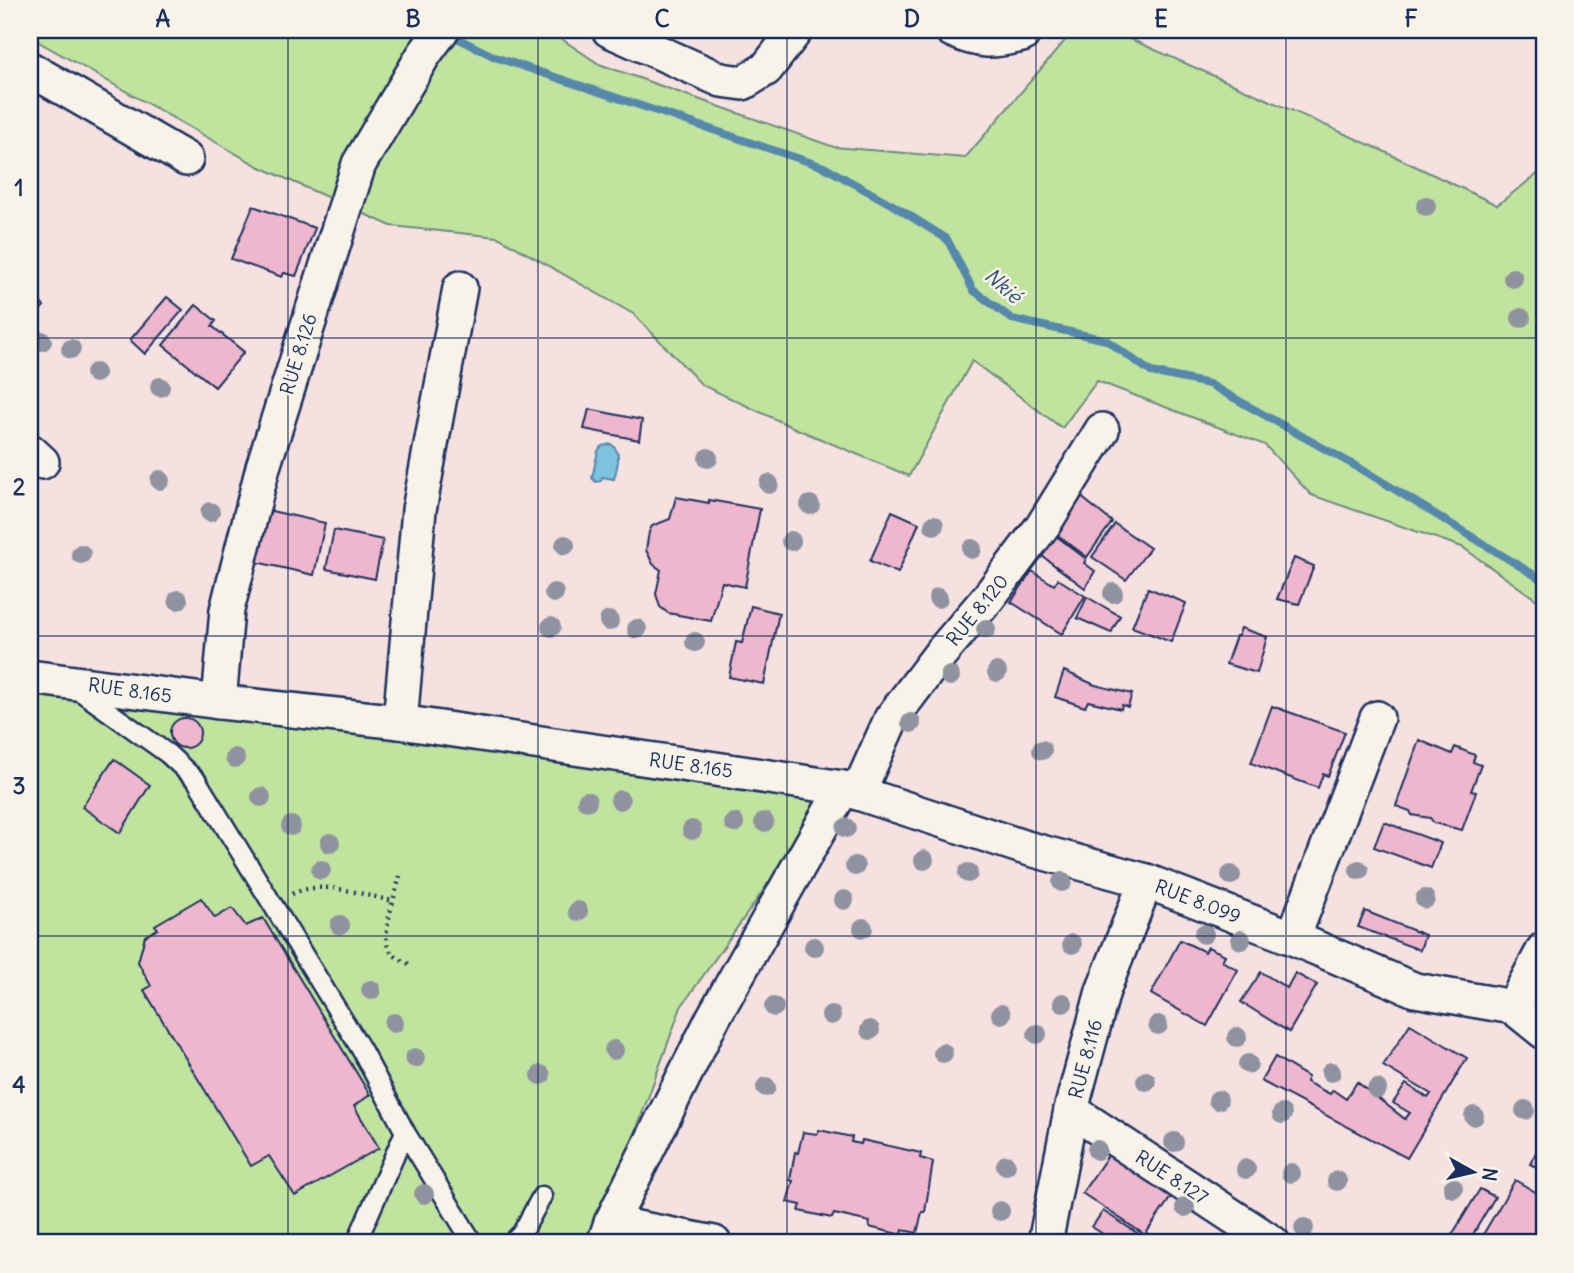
<svg xmlns="http://www.w3.org/2000/svg" width="1574" height="1273" font-family="Delius,sans-serif">
	<rect width="100%" height="100%" fill="#f5e1e0"/>
	<filter id="ink" filterUnits="userSpaceOnUse"><feTurbulence type="fractalNoise" baseFrequency=".0143" numOctaves="2"/><feDisplacementMap in="SourceGraphic" scale="14" xChannelSelector="R" yChannelSelector="G"/><feConvolveMatrix kernelMatrix="1 2 1 2 8 2 1 2 1" color-interpolation-filters="sRGB"/></filter>
	<g filter="url(#ink)">
		<g fill="#c0e49e" stroke="#6e8a7e" stroke-width="2">
			<path d="M30 30H548L599 64 834 147 965 158 1074 30H1110L1379 149 1497 205 1544 169V605L1462 547 1311 495 1265 445 1097 381 1062 428 972 361 909 476 792 427 702 385 635 315 498 237 391 226 258 166 30 37Z"/>
			<path d="M30 668 840 782 681 1007 606 1213 600 1243H30Z"/>
		</g>
		<path fill="#7dc3de" stroke="#5688ab" stroke-width="2" d="M611 444C623 453 617 466 614 479L602 477 601 481 596 482 592 478 598 451 602 446Z"/>
		<g fill="none" stroke-linecap="round" stroke-linejoin="round">
			<path stroke="#5688ab" stroke-width="8" d="M449 34 495 57 824 167 891 204 947 239 973 290 1012 319 1106 340 1151 372 1209 384 1368 473 1544 581"/>
		</g>
		<g fill="#efb7cd" stroke="#1b2f5e" stroke-width="2">
			<path d="M253 206 315 228 296 276 284 273 282 277 231 259Z"/>
			<path d="M30 294 44 306 30 322Z"/>
			<path d="M167 297 183 310 145 354 130 340Z"/>
			<path d="M196 305 216 321 212 326 244 352 215 387 163 345Z"/>
			<path d="M589 409 642 420 639 440 584 429Z"/>
			<path d="M1079 495 1112 522 1087 557 1052 531Z"/>
			<path d="M676 497 709 503V500L760 509 745 587 722 582 711 621 668 613 660 607 656 594 661 570 653 564 646 550 649 532 652 526 670 519Z"/>
			<path d="M267 510 325 523 314 575 256 562Z"/>
			<path d="M892 511 919 523 898 573 870 561Z"/>
			<path d="M1115 524 1150 548 1126 580 1092 557Z"/>
			<path d="M334 530 383 540 375 579 326 569Z"/>
			<path d="M1050 531 1086 559 1084 563 1095 571 1085 588 1034 550Z"/>
			<path d="M1294 558 1314 566 1299 604 1277 599Z"/>
			<path d="M1032 571 1054 585 1058 579 1085 596 1062 634 1011 602Z"/>
			<path d="M1148 588 1186 603 1171 642 1132 627Z"/>
			<path d="M1087 597 1120 616 1111 633 1077 618Z"/>
			<path d="M751 606 779 613 764 684 729 677 736 642 742 643Z"/>
			<path d="M1241 628 1267 637 1257 673 1226 664 1236 636H1238Z"/>
			<path d="M1064 671 1095 685 1132 694 1128 707 1122 705 1121 709 1088 701 1085 707 1055 697Z"/>
			<path d="M1272 706 1345 732 1328 776 1323 774 1318 788 1251 763Z"/>
			<circle cx="185" cy="733" r="15"/>
			<path d="M1419 740 1452 754 1455 747 1475 755 1473 762 1481 765 1471 791 1476 792 1462 830 1434 823 1430 818 1412 815 1410 811 1396 806Z"/>
			<path d="M114 759 150 785 120 833 82 807Z"/>
			<path d="M1384 822 1441 843 1431 868 1374 847Z"/>
			<path d="M201 898 215 918 232 908 246 926 263 918 370 1095 354 1106 379 1148 295 1196 269 1156 251 1166 144 990 151 986 138 962 145 936 158 929 155 925Z"/>
			<path d="M1365 911 1425 935 1420 950 1358 927Z"/>
			<path d="M1180 940 1205 952 1208 947 1225 955 1222 961 1238 970 1207 1026 1151 994Z"/>
			<path d="M1261 972 1287 988 1295 973 1317 985 1289 1032 1241 1002Z"/>
			<path d="M1410 1024 1467 1058 1407 1158 1261 1081 1275 1057 1308 1077 1306 1082 1330 1094 1333 1090 1346 1099 1357 1082 1405 1119 1410 1113 1393 1103 1406 1084 1428 1098 1431 1094 1383 1066Z"/>
			<path d="M819 1130 852 1137 851 1142 861 1144 862 1140 921 1153 920 1158 933 1162 925 1212H922L917 1233 903 1230 902 1235 869 1227 870 1222 834 1214 832 1218 799 1211 801 1205 787 1202 793 1181 790 1180 795 1152 798 1153 803 1132 817 1134Z"/>
			<path d="M1544 1137V1171L1530 1164Z"/>
			<path d="M1109 1154 1171 1197 1145 1235 1082 1193Z"/>
			<path d="M1515 1180 1544 1197V1223L1533 1243H1490L1481 1238Z"/>
			<path d="M1480 1189 1495 1197 1469 1241 1452 1235Z"/>
			<path d="M1103 1211 1151 1242 1150 1243H1117L1092 1227Z"/>
		</g>
		<g fill="none" stroke-linecap="round" stroke-linejoin="round">
			<defs>
				<g id="service">
					<path d="M77 689 168 754 197 781 361 1049 405 1132 473 1243"/>
					<path d="M356 1243 405 1132"/>
					<path d="M512 1243 522 1233 542 1196"/>
				</g>
				<g id="minor">
					<path d="M609 30 721 80 743 83 766 69 796 30"/>
					<path d="M952 30C979 43 993 42 1022 35L1025 30"/>
					<path d="M30 69 186 159"/>
					<path d="M30 451 42 462"/>
					<path d="M30 677 219 702 400 722 843 788 713 1018 611 1223 604 1243"/>
					<path d="M219 702 227 610 263 467 359 164 423 56 442 30"/>
					<path d="M400 722 419 510 460 288"/>
					<path d="M843 788 1023 847 1146 881 1293 938 1415 990 1513 1007 1544 1032"/>
					<path d="M858 793 891 719 941 653 988 598 1044 524 1102 430"/>
					<path d="M1293 938 1377 718"/>
					<path d="M1513 1007 1544 949"/>
					<path d="M1071 1110 1273 1243"/>
					<path d="M611 1223 714 1243"/>
					<path d="M1045 1243 1071 1110 1103 991 1146 881"/>
				</g>
			</defs>
			<use href="#service" stroke="#1b2f5e" stroke-width="23"/>
			<use href="#minor" stroke="#1b2f5e" stroke-width="38"/>
			<g stroke="#1b2f5e" stroke-width="4.5" stroke-dasharray="2 5" stroke-linecap="butt">
				<path d="M400 876C396 892 382 932 388 947 392 956 401 960 409 964"/>
				<path d="M292 894C322 879 363 895 393 901"/>
			</g>
			<use href="#service" stroke="#f7f3e8" stroke-width="18"/>
			<use href="#minor" stroke="#f7f3e8" stroke-width="33"/>
		</g>
		<g fill="#8f93a0">
			<circle cx="1426" cy="206" r="10"/>
			<circle cx="1513" cy="278" r="10"/>
			<circle cx="1521" cy="318" r="10"/>
			<circle cx="42" cy="341" r="10"/>
			<circle cx="71" cy="349" r="10"/>
			<circle cx="95" cy="373" r="10"/>
			<circle cx="160" cy="387" r="10"/>
			<circle cx="708" cy="458" r="10"/>
			<circle cx="160" cy="480" r="10"/>
			<circle cx="769" cy="484" r="10"/>
			<circle cx="810" cy="505" r="10"/>
			<circle cx="210" cy="512" r="10"/>
			<circle cx="934" cy="525" r="10"/>
			<circle cx="791" cy="541" r="10"/>
			<circle cx="565" cy="545" r="10"/>
			<circle cx="972" cy="549" r="10"/>
			<circle cx="81" cy="554" r="10"/>
			<circle cx="554" cy="593" r="10"/>
			<circle cx="1113" cy="593" r="10"/>
			<circle cx="938" cy="598" r="10"/>
			<circle cx="178" cy="600" r="10"/>
			<circle cx="609" cy="621" r="10"/>
			<circle cx="551" cy="627" r="10"/>
			<circle cx="637" cy="629" r="10"/>
			<circle cx="986" cy="629" r="10"/>
			<circle cx="695" cy="642" r="10"/>
			<circle cx="997" cy="672" r="10"/>
			<circle cx="950" cy="676" r="10"/>
			<circle cx="911" cy="723" r="10"/>
			<circle cx="1042" cy="750" r="10"/>
			<circle cx="235" cy="758" r="10"/>
			<circle cx="261" cy="797" r="10"/>
			<circle cx="620" cy="800" r="10"/>
			<circle cx="587" cy="801" r="10"/>
			<circle cx="764" cy="822" r="10"/>
			<circle cx="734" cy="823" r="10"/>
			<circle cx="291" cy="826" r="10"/>
			<circle cx="846" cy="828" r="10"/>
			<circle cx="692" cy="830" r="10"/>
			<circle cx="330" cy="843" r="10"/>
			<circle cx="924" cy="860" r="10"/>
			<circle cx="855" cy="866" r="10"/>
			<circle cx="321" cy="870" r="10"/>
			<circle cx="1359" cy="870" r="10"/>
			<circle cx="968" cy="873" r="10"/>
			<circle cx="1231" cy="875" r="10"/>
			<circle cx="1062" cy="882" r="10"/>
			<circle cx="1425" cy="899" r="10"/>
			<circle cx="844" cy="900" r="10"/>
			<circle cx="578" cy="911" r="10"/>
			<circle cx="340" cy="925" r="10"/>
			<circle cx="863" cy="928" r="10"/>
			<circle cx="1204" cy="934" r="10"/>
			<circle cx="1241" cy="940" r="10"/>
			<circle cx="1072" cy="944" r="10"/>
			<circle cx="814" cy="947" r="10"/>
			<circle cx="371" cy="990" r="10"/>
			<circle cx="1063" cy="1003" r="10"/>
			<circle cx="774" cy="1007" r="10"/>
			<circle cx="1001" cy="1014" r="10"/>
			<circle cx="831" cy="1015" r="10"/>
			<circle cx="394" cy="1023" r="10"/>
			<circle cx="1158" cy="1025" r="10"/>
			<circle cx="870" cy="1030" r="10"/>
			<circle cx="1037" cy="1034" r="10"/>
			<circle cx="1237" cy="1037" r="10"/>
			<circle cx="614" cy="1050" r="10"/>
			<circle cx="943" cy="1053" r="10"/>
			<circle cx="415" cy="1058" r="10"/>
			<circle cx="1248" cy="1064" r="10"/>
			<circle cx="1331" cy="1072" r="10"/>
			<circle cx="541" cy="1075" r="10"/>
			<circle cx="1146" cy="1081" r="10"/>
			<circle cx="766" cy="1087" r="10"/>
			<circle cx="1377" cy="1089" r="10"/>
			<circle cx="1218" cy="1100" r="10"/>
			<circle cx="1525" cy="1110" r="10"/>
			<circle cx="1282" cy="1114" r="10"/>
			<circle cx="1474" cy="1116" r="10"/>
			<circle cx="1174" cy="1142" r="10"/>
			<circle cx="1097" cy="1150" r="10"/>
			<circle cx="1006" cy="1165" r="10"/>
			<circle cx="1246" cy="1169" r="10"/>
			<circle cx="1291" cy="1173" r="10"/>
			<circle cx="1337" cy="1181" r="10"/>
			<circle cx="1453" cy="1188" r="10"/>
			<circle cx="424" cy="1194" r="10"/>
			<circle cx="1185" cy="1207" r="10"/>
			<circle cx="1000" cy="1211" r="10"/>
			<circle cx="1304" cy="1228" r="10"/>
		</g>
	</g>
	<path fill="none" stroke="#1b2f5e" stroke-width="2" stroke-opacity="0.55" d="M288 30V1243M538 30V1243M787 30V1243M1036 30V1243M1286 30V1243M30 338H1544M30 636H1544M30 936H1544"/>
	<g text-anchor="middle" stroke-width="5" stroke-linejoin="round" paint-order="stroke">
		<g font-size="19" fill="#1b2f5e" stroke="#f7f3e8">
			<text transform="translate(298 354) rotate(-73)" y="7">RUE 8.126</text>
			<text transform="translate(977 610) rotate(-51)" y="7">RUE 8.120</text>
			<text transform="translate(130 690) rotate(8)" y="7">RUE 8.165</text>
			<text transform="translate(691 765) rotate(8)" y="7">RUE 8.165</text>
			<text transform="translate(1198 901) rotate(21)" y="7">RUE 8.099</text>
			<text transform="translate(1085 1059) rotate(-75)" y="7">RUE 8.116</text>
			<text transform="translate(1172 1177) rotate(33)" y="7">RUE 8.127</text>
		</g>
		<g font-size="21" font-style="italic" fill="#34547e" stroke="#f7f3e8">
			<text transform="translate(1003 286) rotate(41)" y="7">Nkié</text>
		</g>
	</g>
	<rect width="1574" height="1273" fill="none" stroke="#f7f3e8" stroke-width="77"/>
	<g transform="translate(1473 1172) rotate(98)" stroke="#f7f3e8" stroke-width="5" paint-order="stroke">
	<path d="M0-5L12 26L0 18L-12 26Z" fill="#1b2f5e"/>
	<text y="-10" font-size="19" font-weight="bold" text-anchor="middle" fill="#1b2f5e">N</text>
	</g>
	<rect x="38" y="38" width="1498" height="1196" fill="none" stroke="#1b2f5e" stroke-width="2.5"/>
	<g font-size="23" text-anchor="middle" font-weight="bold" fill="#1b2f5e">
		<text x="163" y="27">A</text>
		<text x="413" y="27">B</text>
		<text x="662" y="27">C</text>
		<text x="912" y="27">D</text>
		<text x="1161" y="27">E</text>
		<text x="1411" y="27">F</text>
		<text x="19" y="196">1</text>
		<text x="19" y="495">2</text>
		<text x="19" y="794">3</text>
		<text x="19" y="1093">4</text>
	</g>
</svg>
